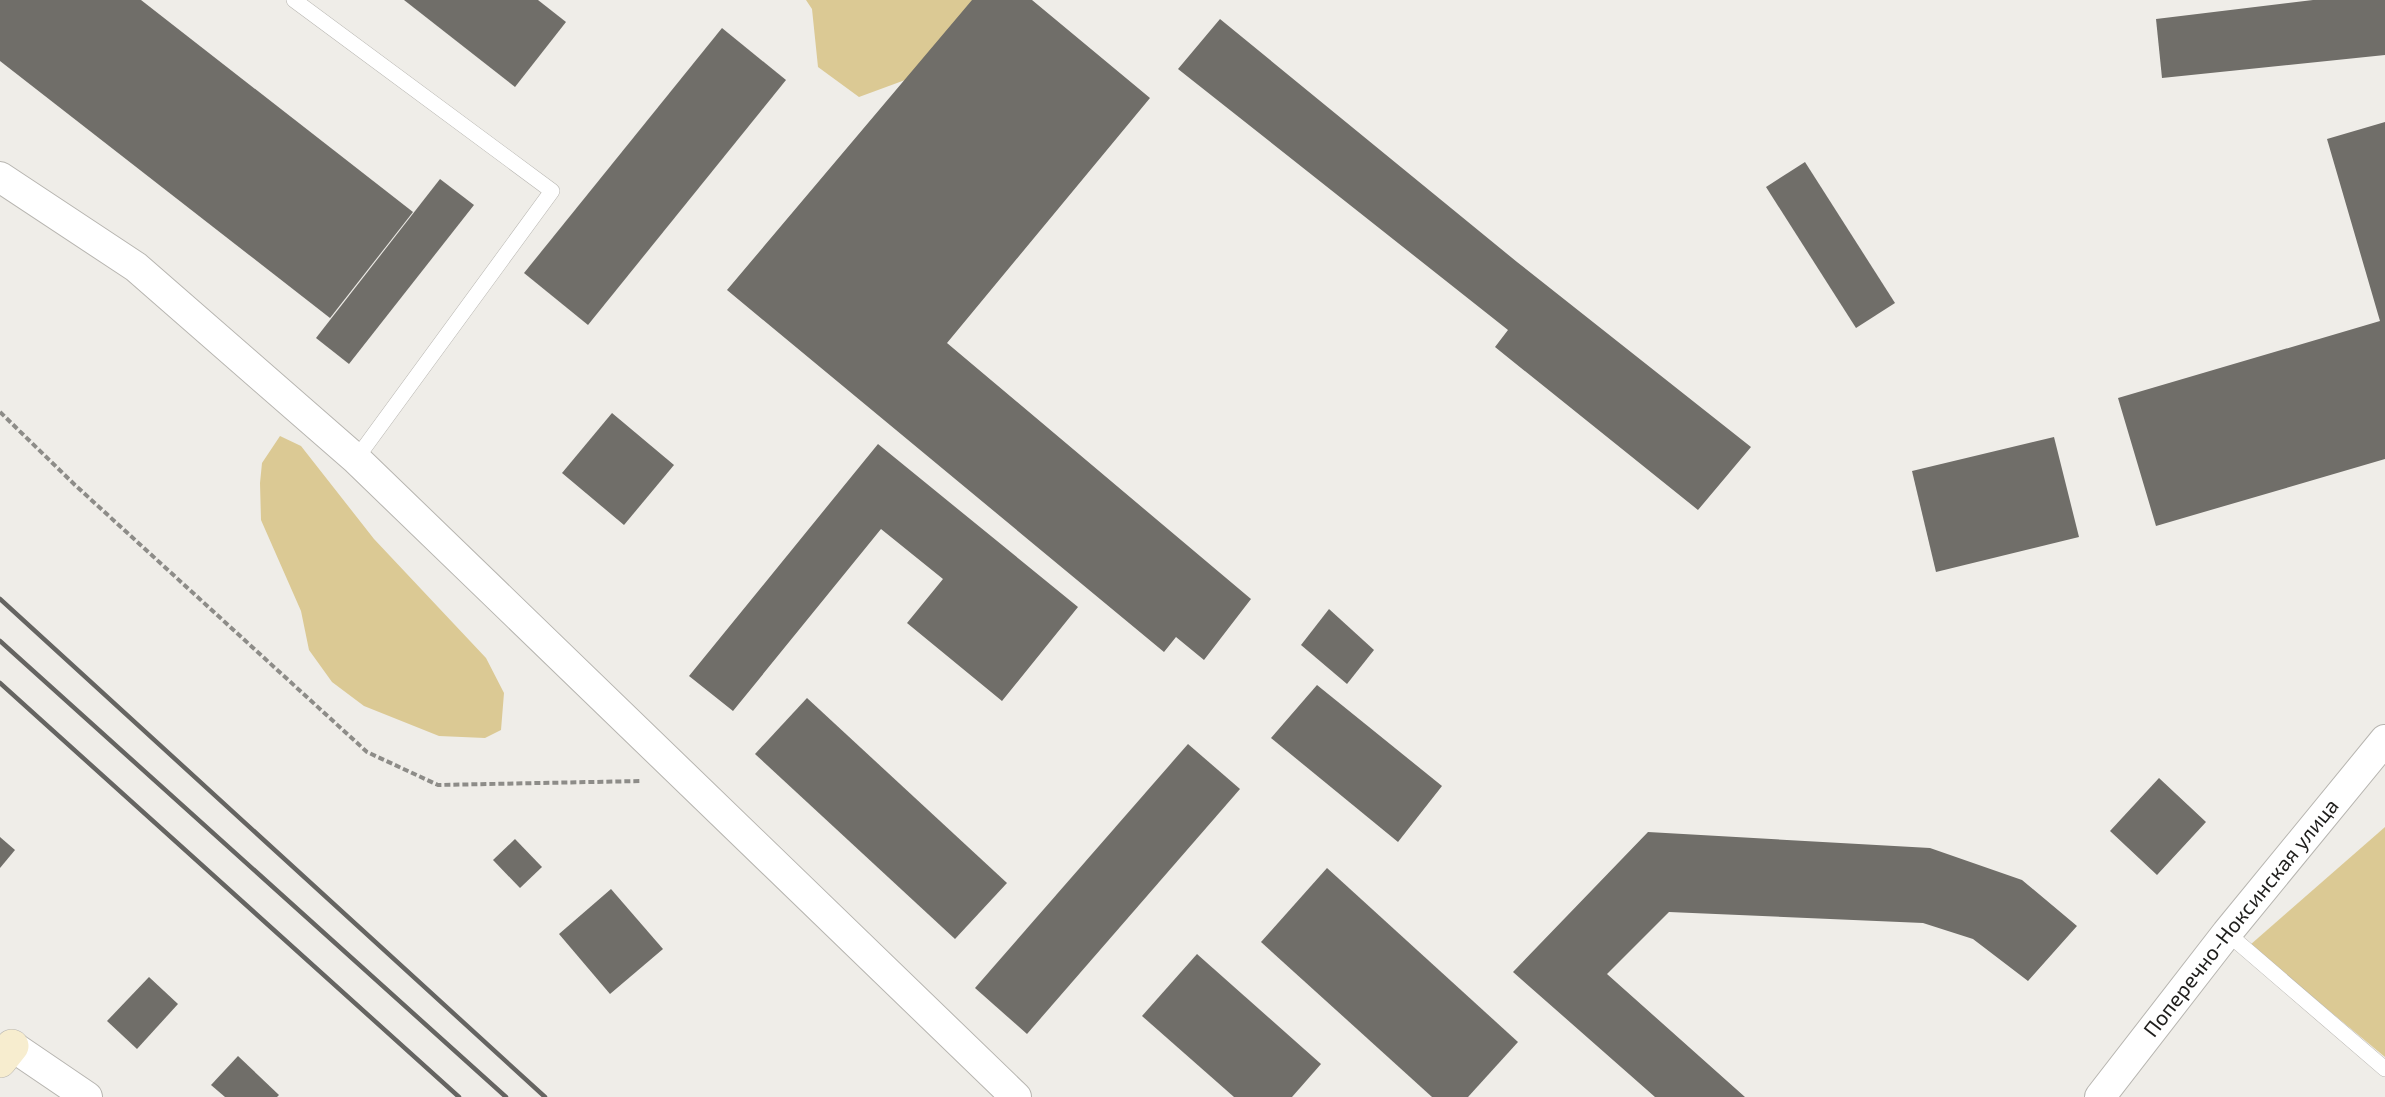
<svg xmlns="http://www.w3.org/2000/svg" width="2385" height="1097" font-family="'Exo 2',sans-serif">
	<rect width="100%" height="100%" fill="#efede8"/>
	<g fill="#dbc994">
		<path d="M806 0H1007L916 76 859 97 818 67 812 9Z"/>
		<path d="M280 436 301 446 374 539 486 658 504 693 501 730 485 738 439 736 364 706 332 682 309 650 301 611 261 520 260 483 262 463Z"/>
		<path d="M2385 827V1057L2250 945Z"/>
	</g>
	<g fill="#706e69">
		<path d="M0 0H141L413 212 330 318 0 61Z"/>
		<path d="M404 0H538L566 22 515 87Z"/>
		<path d="M972 0H1032L1150 98 947 343 1251 599 1204 660 1176 637 1164 652 727 290Z"/>
		<path d="M2313 0H2385V55L2162 78 2156 19Z"/>
		<path d="M1220 19 1517 262 1751 447 1698 510 1495 347 1508 330 1178 69Z"/>
		<path d="M722 28 786 80 588 325 524 273Z"/>
		<path d="M2385 122V459L2156 526 2118 398 2380 321 2327 139Z"/>
		<path d="M1805 162 1895 303 1856 328 1766 187Z"/>
		<path d="M440 179 474 205 349 364 316 338Z"/>
		<path d="M612 413 674 465 624 525 562 473Z"/>
		<path d="M2054 437 2079 537 1936 572 1912 471Z"/>
		<path d="M878 444 1078 607 1002 701 907 623 943 579 881 529 733 711 689 676Z"/>
		<path d="M1329 609 1374 650 1347 684 1301 645Z"/>
		<path d="M1317 685 1442 786 1398 842 1271 738Z"/>
		<path d="M807 698 1007 883 955 939 755 754Z"/>
		<path d="M1188 744 1240 789 1027 1034 975 988Z"/>
		<path d="M2159 778 2206 822 2157 875 2110 831Z"/>
		<path d="M1648 832 1930 848 2022 880 2077 926 2028 981 1973 939 1923 923 1669 912 1607 974 1745 1097H1655L1513 972Z"/>
		<path d="M0 837 15 850 0 868Z"/>
		<path d="M515 839 542 867 520 888 493 860Z"/>
		<path d="M1327 868 1518 1042 1468 1097H1432L1261 942Z"/>
		<path d="M611 889 663 949 610 994 559 934Z"/>
		<path d="M1197 954 1321 1064 1292 1097H1234L1142 1016Z"/>
		<path d="M149 977 178 1004 137 1049 107 1021Z"/>
		<path d="M238 1056 279 1095 277 1097H225L211 1085Z"/>
	</g>
	<g fill="none" stroke-linecap="round" stroke-linejoin="round">
		<defs>
			<g id="lane">
				<path d="M294 0 552 191 356 459"/>
				<path d="M2227 933 2385 1069"/>
			</g>
			<g id="street">
				<path d="M0 177 136 267 356 459 1016 1097"/>
				<path d="M12 1046 87 1097"/>
				<path id="s1" d="M2100 1097 2227 933 2385 740"/>
			</g>
			<path id="secondary" d="M0 1061 12 1046"/>
		</defs>
		<use href="#lane" stroke="#b7b5b0" stroke-width="16"/>
		<use href="#street" stroke="#b7b5b0" stroke-width="32"/>
		<use href="#secondary" stroke="#b7b5b0" stroke-width="34"/>
		<path stroke="#8d8c88" stroke-width="4" stroke-dasharray="6 3" stroke-linecap="butt" d="M0 412 75 485 367 752 438 785 642 781"/>
		<use href="#lane" stroke="#fff" stroke-width="15"/>
		<use href="#street" stroke="#fff" stroke-width="30"/>
		<use href="#secondary" stroke="#f7edcf" stroke-width="33"/>
		<g stroke="#656461" stroke-width="4.5">
			<path d="M0 599 545 1097"/>
			<path d="M0 641 506 1097"/>
			<path d="M0 683 459 1097"/>
		</g>
	</g>
	<g text-anchor="middle" stroke-width="4.5" stroke-linejoin="round" paint-order="stroke">
		<g font-size="21" fill="#1f1e1c" stroke="#efede8">
			<text dy="7" stroke="none"><textPath href="#s1" startOffset="228">Поперечно-Ноксинская улица</textPath></text>
		</g>
	</g>
</svg>
